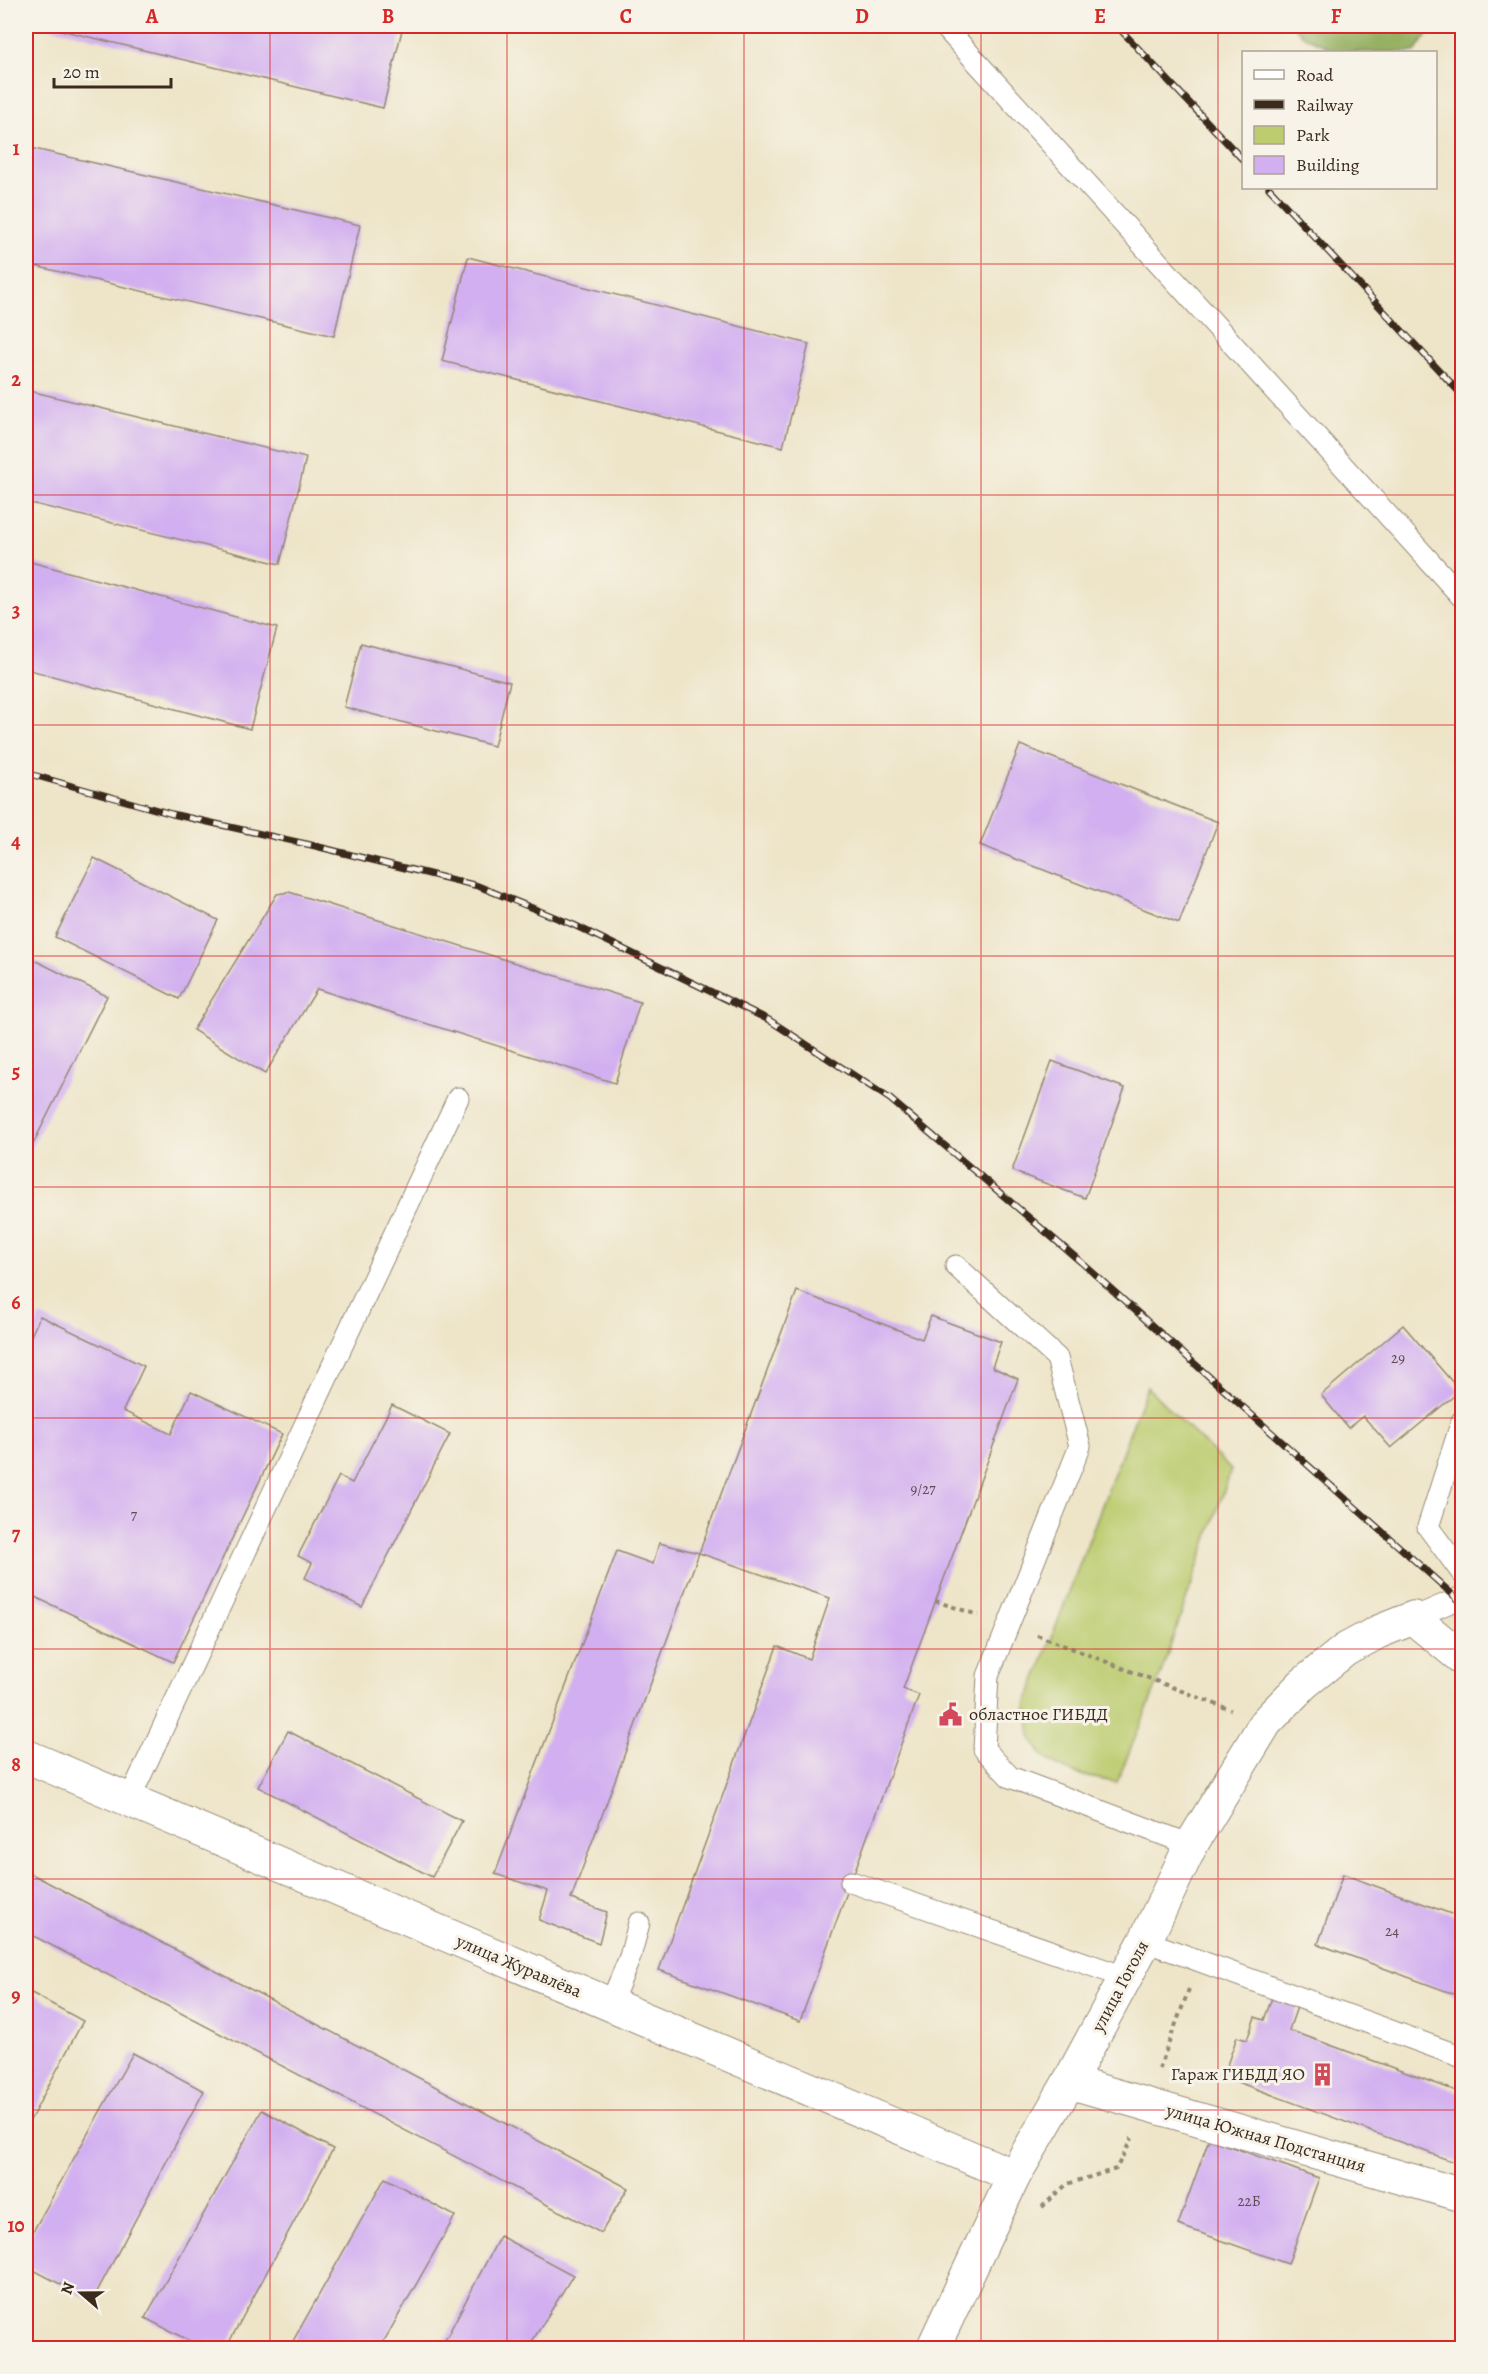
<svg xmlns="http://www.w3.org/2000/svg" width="1488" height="2374" font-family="Alegreya,serif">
	<rect width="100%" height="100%" fill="#f7f3e8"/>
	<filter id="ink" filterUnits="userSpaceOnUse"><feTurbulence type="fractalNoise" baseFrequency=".0167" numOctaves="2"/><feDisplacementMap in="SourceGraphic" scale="12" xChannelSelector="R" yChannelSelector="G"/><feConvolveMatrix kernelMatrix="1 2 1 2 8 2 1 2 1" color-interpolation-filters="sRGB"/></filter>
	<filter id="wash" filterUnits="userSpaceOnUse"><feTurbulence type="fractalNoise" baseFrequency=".008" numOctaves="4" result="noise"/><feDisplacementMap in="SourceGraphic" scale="24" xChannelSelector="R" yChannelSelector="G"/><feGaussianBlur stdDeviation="1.35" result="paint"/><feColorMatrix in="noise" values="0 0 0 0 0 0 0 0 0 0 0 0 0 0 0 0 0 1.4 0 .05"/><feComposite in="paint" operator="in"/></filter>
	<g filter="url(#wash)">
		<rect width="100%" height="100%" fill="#eee5c9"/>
		<path fill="#bccc6f" stroke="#7c7b46" stroke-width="1.5" d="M1147 1387 1231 1470 1158 1682 1117 1782C1087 1778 1044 1770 1032 1738 1028 1728 1028 1716 1026 1705Z"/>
		<path fill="#95b062" stroke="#686d40" stroke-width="1.5" d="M1293 26H1433L1415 52H1338L1304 36Z"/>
		<g id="blocks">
			<g fill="#d2aff0">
				<path d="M44 26H403L383 108Z"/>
				<path d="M26 147 360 225 334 336 26 264Z"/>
				<path d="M468 257 809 344 783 447 442 361Z"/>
				<path d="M26 390 306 458 280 564 26 502Z"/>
				<path d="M27 561 277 628 250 729 26 669Z"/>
				<path d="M361 643 510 682 494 746 344 707Z"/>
				<path d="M1020 745 1218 822 1179 923 980 845Z"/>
				<path d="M94 858 218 920 179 999 55 937Z"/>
				<path d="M289 892 640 1002 615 1083 317 989 265 1074 193 1030 277 894Z"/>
				<path d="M26 956 107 996 27 1156 26 1155Z"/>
				<path d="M1052 1061 1125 1088 1085 1198 1012 1171Z"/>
				<path d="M797 1291 922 1339 931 1316 1001 1342 992 1367 1018 1379 903 1689 919 1695 800 2021 659 1970 777 1646 809 1659 830 1598 699 1553Z"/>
				<path d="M40 1316 144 1366 123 1411 171 1434 191 1391 282 1434 173 1662 33 1596 26 1612V1347Z"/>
				<path d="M1403 1325 1460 1391 1391 1448 1363 1416 1348 1428 1321 1395Z"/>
				<path d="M392 1405 450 1434 362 1607 305 1578 312 1563 298 1556 339 1476 352 1483Z"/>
				<path d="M659 1543 699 1553 571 1899 607 1912 599 1943 539 1920 548 1891 495 1874 617 1551 653 1564Z"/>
				<path d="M288 1731 462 1821 432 1877 258 1787Z"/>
				<path d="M26 1871 628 2188 601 2233 26 1932Z"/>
				<path d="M1343 1874 1462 1918V1997L1318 1944Z"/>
				<path d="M26 1990 83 2021 26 2128Z"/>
				<path d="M1273 1995 1298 2004 1289 2030 1462 2093V2165L1232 2080 1236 2068 1227 2065 1237 2037 1247 2040 1255 2017 1264 2020Z"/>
				<path d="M133 2053 204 2091 92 2301 26 2266V2244Z"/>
				<path d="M262 2110 333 2149 226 2348H203L145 2318Z"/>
				<path d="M1209 2139 1319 2178 1288 2264 1178 2225Z"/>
				<path d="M385 2178 455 2216 380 2348H289Z"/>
				<path d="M500 2236 573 2275 528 2348H441Z"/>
			</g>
		</g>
	</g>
	<g filter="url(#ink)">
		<use href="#blocks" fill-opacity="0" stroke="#948874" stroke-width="1.5"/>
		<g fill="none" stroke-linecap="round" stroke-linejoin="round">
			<defs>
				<g id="lane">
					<path d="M944 26 1462 597"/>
					<path d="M956 1266 1057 1358 1080 1446 988 1676 984 1749 1010 1777 1191 1845"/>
					<path d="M1462 1421 1428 1527 1462 1573"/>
					<path d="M1413 1618 1462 1597"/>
					<path d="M130 1798 458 1098"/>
					<path d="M851 1882 1125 1977"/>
					<path d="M1145 1941 1462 2057"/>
					<path d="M610 2005 630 1957 639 1923"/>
				</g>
				<g id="street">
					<path d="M26 1756 1014 2176"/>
					<path d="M1069 2082 1462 2195"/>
					<path d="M933 2348 1014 2176 1069 2082 1145 1941 1191 1845 1266 1722 1303 1684 1345 1650 1378 1632 1413 1618 1462 1658"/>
				</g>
			</defs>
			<use href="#lane" stroke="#948874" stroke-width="23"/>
			<use href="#street" stroke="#948874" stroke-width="35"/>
			<g stroke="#948874" stroke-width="4" stroke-dasharray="4.5 4.5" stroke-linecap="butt">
				<path d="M935 1601 978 1615"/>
				<path d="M1037 1635 1231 1710"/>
				<path d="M1159 2069 1189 1989"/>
				<path d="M1042 2207 1067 2184 1116 2169 1132 2138"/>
			</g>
			<use href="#lane" stroke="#fff" stroke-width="21"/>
			<use href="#street" stroke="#fff" stroke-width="33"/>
			<defs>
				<g id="rail">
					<path d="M1117 26 1244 161"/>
					<path d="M1269 188 1462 395"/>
					<path d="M26 773 172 814 311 845 478 886 574 925 769 1020 890 1099 1081 1262 1462 1603"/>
				</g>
			</defs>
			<use href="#rail" stroke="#3b2a1e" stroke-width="7"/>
			<use href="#rail" stroke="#f7f3e8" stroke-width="4.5" stroke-dasharray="14" stroke-linecap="butt"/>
		</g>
	</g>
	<path fill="none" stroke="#d62828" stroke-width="1.5" stroke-opacity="0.55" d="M270 26V2348M507 26V2348M744 26V2348M981 26V2348M1218 26V2348M26 264H1462M26 495H1462M26 725H1462M26 956H1462M26 1187H1462M26 1418H1462M26 1649H1462M26 1879H1462M26 2110H1462"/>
	<defs>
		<symbol id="civic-bare" viewBox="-9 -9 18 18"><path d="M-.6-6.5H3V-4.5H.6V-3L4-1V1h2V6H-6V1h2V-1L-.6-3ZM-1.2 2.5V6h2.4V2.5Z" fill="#d1495b" stroke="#f7f3e8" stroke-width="2.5" paint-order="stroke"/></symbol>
		<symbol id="building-bare" viewBox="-9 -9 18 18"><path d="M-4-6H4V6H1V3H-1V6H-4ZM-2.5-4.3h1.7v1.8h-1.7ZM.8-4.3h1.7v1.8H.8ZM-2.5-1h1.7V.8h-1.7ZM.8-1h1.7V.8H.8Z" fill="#d1495b" stroke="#f7f3e8" stroke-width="2.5" paint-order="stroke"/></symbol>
	</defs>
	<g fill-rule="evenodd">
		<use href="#civic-bare" x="934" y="1698" width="33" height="33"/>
		<use href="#building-bare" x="1306" y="2058" width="33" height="33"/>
	</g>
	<g text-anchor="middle" stroke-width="6" stroke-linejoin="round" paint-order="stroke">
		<g font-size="15" fill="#614b52">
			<text x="1398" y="1363">29</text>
			<text x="923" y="1494">9/27</text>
			<text x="134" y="1520">7</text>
			<text x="1392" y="1936">24</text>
			<text x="1249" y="2206">22Б</text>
		</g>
		<g font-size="18" fill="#3b2a1e" stroke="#f7f3e8" text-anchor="start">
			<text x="969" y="1720">областное ГИБДД</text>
			<text x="1305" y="2080" text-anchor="end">Гараж ГИБДД ЯО</text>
		</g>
		<g font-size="18" fill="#3b2a1e" stroke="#f7f3e8">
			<text transform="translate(519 1966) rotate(23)" y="6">улица Журавлёва</text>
			<text transform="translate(1120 1986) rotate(-62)" y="6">улица Гоголя</text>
			<text transform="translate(1266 2138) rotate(16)" y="6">улица Южная Подстанция</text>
		</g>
	</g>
	<rect width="1488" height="2374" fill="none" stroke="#f7f3e8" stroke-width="66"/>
	<rect x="1242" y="51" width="195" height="138" fill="#f7f3e8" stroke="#aca397" stroke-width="1.5"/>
	<rect x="1254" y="70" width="30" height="9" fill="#ffffff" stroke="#aca397" stroke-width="1.5"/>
	<text x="1296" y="81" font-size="18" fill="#3b2a1e">Road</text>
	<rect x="1254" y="100" width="30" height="9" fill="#3b2a1e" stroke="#aca397" stroke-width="1.5"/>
	<text x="1296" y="111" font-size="18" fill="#3b2a1e">Railway</text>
	<rect x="1254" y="126" width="30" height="18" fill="#bccc6f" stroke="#aca397" stroke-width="1.5"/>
	<text x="1296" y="141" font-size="18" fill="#3b2a1e">Park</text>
	<rect x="1254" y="156" width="30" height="18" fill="#d2aff0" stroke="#aca397" stroke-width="1.5"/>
	<text x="1296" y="171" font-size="18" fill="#3b2a1e">Building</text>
	<g transform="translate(81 2293) rotate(290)" stroke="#f7f3e8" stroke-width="4.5" paint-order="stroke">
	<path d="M0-4.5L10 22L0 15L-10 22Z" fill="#3b2a1e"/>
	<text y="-9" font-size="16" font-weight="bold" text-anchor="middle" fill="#3b2a1e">N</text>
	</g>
	<path d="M54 78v9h117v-9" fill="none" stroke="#3b2a1e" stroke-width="3"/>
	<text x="63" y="78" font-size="18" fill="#3b2a1e" stroke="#f7f3e8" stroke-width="4.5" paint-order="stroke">20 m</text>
	<rect x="33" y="33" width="1422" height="2308" fill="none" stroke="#d62828" stroke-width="2"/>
	<g font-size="20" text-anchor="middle" font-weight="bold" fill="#d62828">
		<text x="152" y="23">A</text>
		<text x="388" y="23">B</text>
		<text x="626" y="23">C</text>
		<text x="862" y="23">D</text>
		<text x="1100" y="23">E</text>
		<text x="1336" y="23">F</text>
		<text x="16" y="155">1</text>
		<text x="16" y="386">2</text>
		<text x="16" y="617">3</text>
		<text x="16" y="848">4</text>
		<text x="16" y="1078">5</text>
		<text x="16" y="1309">6</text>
		<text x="16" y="1540">7</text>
		<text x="16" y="1771">8</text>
		<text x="16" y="2002">9</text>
		<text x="16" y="2232">10</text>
	</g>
</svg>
